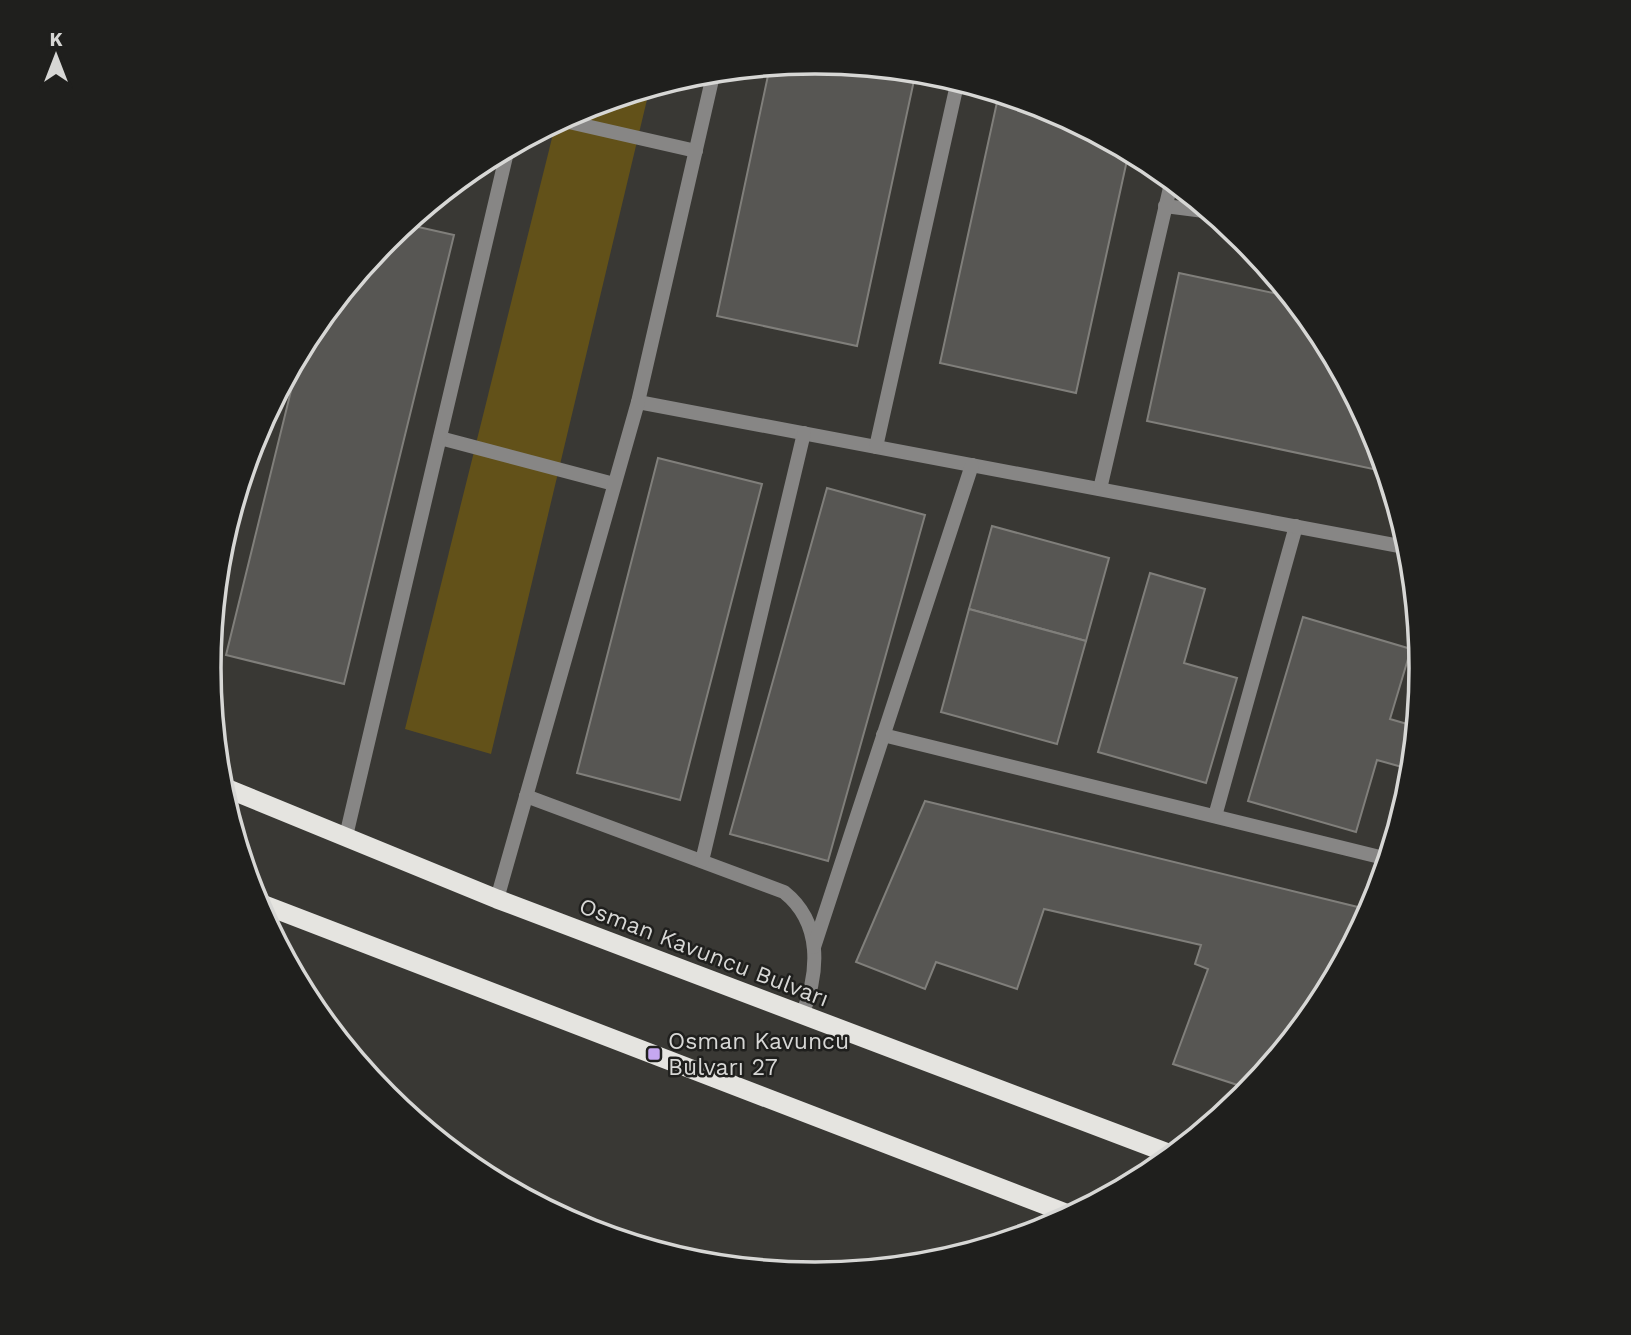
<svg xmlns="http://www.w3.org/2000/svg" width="1631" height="1335" font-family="'Work Sans',sans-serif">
	<rect width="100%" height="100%" fill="#393834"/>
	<path fill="#625119" d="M650 87 491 754 405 729 556 122 584 107Z"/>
	<g fill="#575653" stroke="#807f7b" stroke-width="2">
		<path d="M816 61 916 71 857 346 717 316 770 66Z"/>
		<path d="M999 93 1048 108 1129 151 1076 393 940 363Z"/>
		<path d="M405 224 454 235 344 684 226 655 301 350 312 330 387 239Z"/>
		<path d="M1179 273 1292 297 1320 331 1376 436 1387 472 1147 421Z"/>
		<path d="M658 458 762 484 680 800 577 773Z"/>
		<path d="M827 488 925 515 828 861 730 834Z"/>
		<path d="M992 526 1109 558 1086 641 969 609Z"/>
		<path d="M1150 573 1205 589 1184 663 1237 678 1206 783 1098 752Z"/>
		<path d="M969 609 1086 641 1057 744 941 712Z"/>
		<path d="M1303 617 1411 649 1390 719 1414 726 1402 767 1377 760 1356 832 1248 801Z"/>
		<path d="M925 801 1370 910 1319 1005 1250 1089 1173 1064 1208 969 1195 964 1201 945 1044 909 1017 989 936 962 925 989 856 962Z"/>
	</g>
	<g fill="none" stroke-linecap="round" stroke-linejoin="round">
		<path stroke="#878685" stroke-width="14" d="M1215 816 1296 526"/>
		<g stroke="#878685" stroke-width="14">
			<path d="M560 120 696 151"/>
			<path d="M1165 206 1212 212"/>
			<path d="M638 402 1410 548"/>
			<path d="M440 438 614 484"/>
			<path d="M876 447 958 80"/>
			<path d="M1100 489 1172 179"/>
			<path d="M883 735 1388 859"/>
			<path d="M526 796 784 892C823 923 819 973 802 1015"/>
			<path d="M346 836 508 148"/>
			<path d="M702 861 804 433"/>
			<path d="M497 899 638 402 714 71"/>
			<path d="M814 947 972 465"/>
		</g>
		<g stroke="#e5e4e0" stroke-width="19">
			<path d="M221 786 497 899 1173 1155"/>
			<path d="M257 902 1071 1215"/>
		</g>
	</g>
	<rect fill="#c5a7f1" stroke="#1f1f1d" stroke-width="2.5" x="647" y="1047" width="14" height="14" rx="3.5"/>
	<g text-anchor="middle" stroke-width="5" stroke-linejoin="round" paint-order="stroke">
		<g font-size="23" fill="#d7d7d5" stroke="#1f1f1d">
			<text transform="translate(704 952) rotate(21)" y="8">Osman Kavuncu Bulvarı</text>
		</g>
		<g font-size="23" fill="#d7d7d5" stroke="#1f1f1d" text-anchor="start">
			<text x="668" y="1049">Osman Kavuncu<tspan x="668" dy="26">Bulvarı 27</tspan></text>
		</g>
	</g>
	<path d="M0 0H1631V1335H0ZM221 668a594 594 0 1 1 1188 0a594 594 0 1 1-1188 0Z" fill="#1f1f1d" fill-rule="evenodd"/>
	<path fill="none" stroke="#d7d7d5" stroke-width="3.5" d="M221 668a594 594 0 1 1 1188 0a594 594 0 1 1-1188 0Z"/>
	<g transform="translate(56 56)" stroke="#1f1f1d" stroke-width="5" paint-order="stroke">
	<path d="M0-5L12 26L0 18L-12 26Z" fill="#d7d7d5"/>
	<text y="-10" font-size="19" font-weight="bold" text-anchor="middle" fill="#d7d7d5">K</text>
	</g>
</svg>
